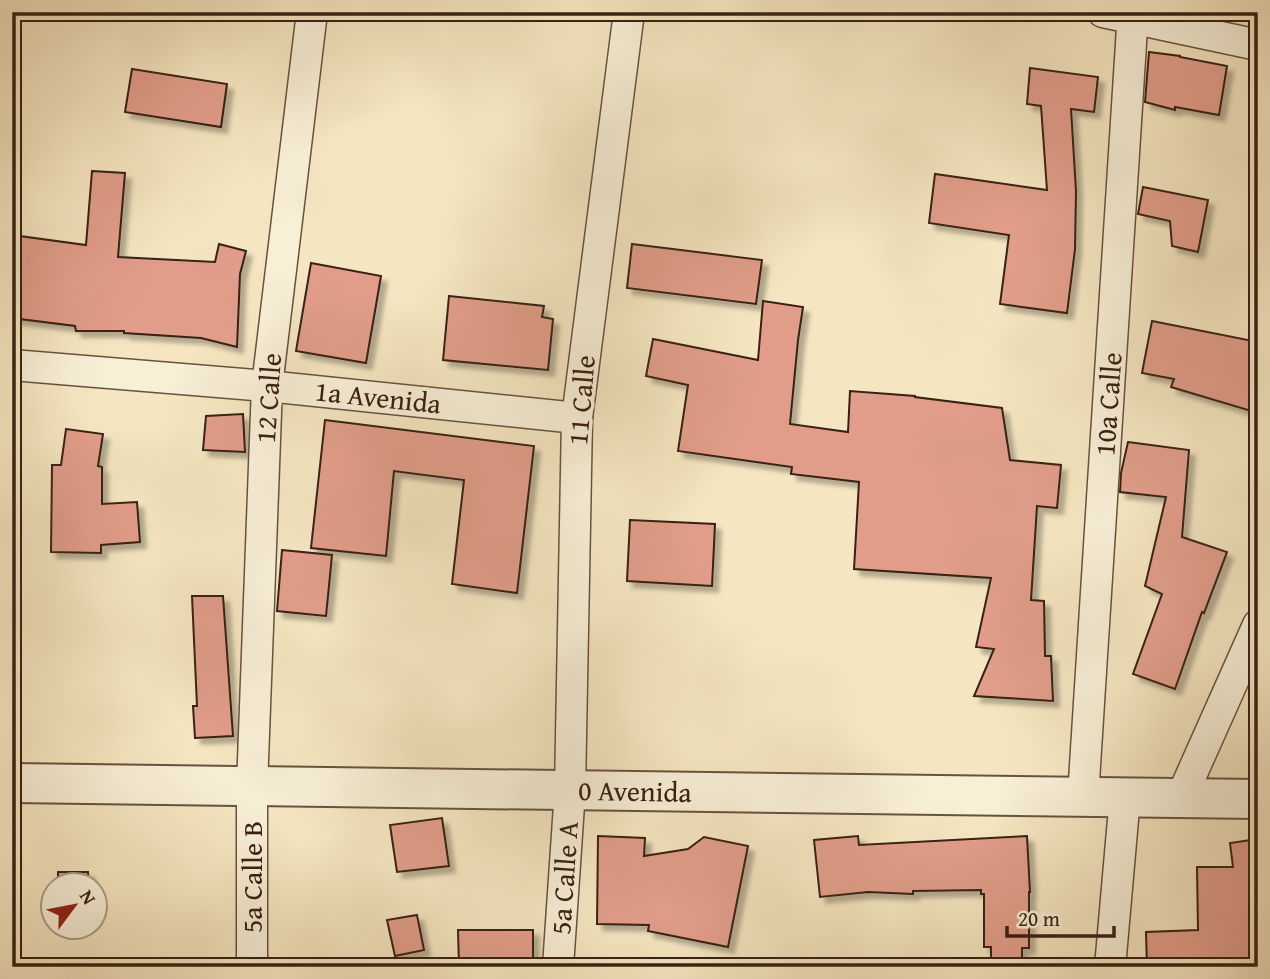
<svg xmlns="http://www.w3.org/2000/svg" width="1270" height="979" font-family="'Gentium Book Plus',serif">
	<defs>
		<filter id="shadow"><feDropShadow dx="6" dy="6" stdDeviation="2" flood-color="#0004"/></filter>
	</defs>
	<rect width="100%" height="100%" fill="#f5e6c1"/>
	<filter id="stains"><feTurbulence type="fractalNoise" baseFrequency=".00286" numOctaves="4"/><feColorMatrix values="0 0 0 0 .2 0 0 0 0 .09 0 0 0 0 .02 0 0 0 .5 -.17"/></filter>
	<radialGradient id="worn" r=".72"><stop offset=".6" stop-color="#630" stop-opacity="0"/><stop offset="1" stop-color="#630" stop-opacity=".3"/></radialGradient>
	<g fill="#e19d8a" stroke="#392013" stroke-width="2" filter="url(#shadow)">
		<path d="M1149 52 1180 56V57L1227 66 1219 115 1175 107V110L1145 102Z"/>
		<path d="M1030 68 1098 77 1094 112 1071 109 1076 191 1075 249 1067 313 1000 304 1009 235 929 223 935 174 1047 190 1041 106 1027 104Z"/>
		<path d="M132 69 227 84 221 127 125 112Z"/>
		<path d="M92 171 125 173 118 257 215 262 219 244 246 251 240 274 237 347 201 338 124 333V331H76L75 326 12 318V235L86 245Z"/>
		<path d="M1143 187 1208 200 1198 252 1172 246 1170 221 1138 214Z"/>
		<path d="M632 244 762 260 756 304 627 288Z"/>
		<path d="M311 263 381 276 366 363 296 351Z"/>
		<path d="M449 296 544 306 542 317 553 319 548 370 443 360Z"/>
		<path d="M763 301 803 307 798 340 790 424 848 432 850 391 915 396V397L1002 408 1010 460 1061 465 1057 508 1037 506 1031 600 1044 601 1045 656H1051L1053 701 974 696 994 649 976 647 991 578 854 569 859 482 791 474 792 467 678 451 688 385 646 376 653 339 758 360Z"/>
		<path d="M1152 321 1258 342V413L1171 387 1174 379 1142 373Z"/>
		<path d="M243 414 245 452 203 450 206 416Z"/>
		<path d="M325 420 534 446 517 593 452 584 464 480 394 471 386 556 311 548Z"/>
		<path d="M66 429 103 434 98 466 102 467V504L137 502 140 542 101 545V553L51 552 52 465H61Z"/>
		<path d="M1128 442 1189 450 1182 537 1227 552 1204 613 1202 612 1175 689 1133 674 1162 594 1145 586 1166 497 1120 492 1121 473Z"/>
		<path d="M630 520 715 524 712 586 627 581Z"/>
		<path d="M282 550 332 555 326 616 277 611Z"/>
		<path d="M192 596H223L233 736 195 738 193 706H197Z"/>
		<path d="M442 818 449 866 397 872 390 825Z"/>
		<path d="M598 836 645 838 644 856 688 849 704 837 748 846 728 947 648 931 649 925 597 924Z"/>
		<path d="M858 836 859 845 1027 836 1030 892H1029V948H1022V967H991V947H984V894H981V890L913 891V894L868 892 820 897 814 840Z"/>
		<path d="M1258 839V922H1249V967H1147L1146 932 1198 930 1197 867H1233L1230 843Z"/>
		<path d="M58 872H88L89 885H58Z"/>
		<path d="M417 915 424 950 395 956 387 920Z"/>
		<path d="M458 930H533V967H459Z"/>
	</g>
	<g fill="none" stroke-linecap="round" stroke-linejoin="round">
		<defs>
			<g id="minor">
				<path d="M1103 12 1258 45"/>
				<path d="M12 365 267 386 577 418"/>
				<path d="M1083 797 1133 12"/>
				<path d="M1181 798 1258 625"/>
				<path d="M252 967V787L267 386 312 12"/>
				<path d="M558 967 570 790 577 418 629 12"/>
				<path d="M1110 967 1125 797"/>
			</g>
			<path id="tertiary" d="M12 783 1258 799"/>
		</defs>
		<use href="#minor" stroke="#68523e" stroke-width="33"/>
		<use href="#tertiary" stroke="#68523e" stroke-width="42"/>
		<use href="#minor" stroke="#f8efd7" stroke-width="30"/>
		<use href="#tertiary" stroke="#f8efd7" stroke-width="38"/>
	</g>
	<g text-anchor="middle" stroke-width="7" stroke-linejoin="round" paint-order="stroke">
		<g font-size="28" fill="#392013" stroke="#f8efd7">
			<text transform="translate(378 397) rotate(6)" y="10">1a Avenida</text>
			<text transform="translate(268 398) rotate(-86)" y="10">12 Calle</text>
			<text transform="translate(581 400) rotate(-85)" y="10">11 Calle</text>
			<text transform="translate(1108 404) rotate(-86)" y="10">10a Calle</text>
			<text transform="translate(635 791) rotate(1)" y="10">0 Avenida</text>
			<text transform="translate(252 877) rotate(-90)" y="10">5a Calle B</text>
			<text transform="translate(564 878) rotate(-86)" y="10">5a Calle A</text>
		</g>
	</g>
	<rect width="1270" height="979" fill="none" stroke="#f5e6c1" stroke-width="42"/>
	<rect x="14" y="14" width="1242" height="951" fill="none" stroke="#392013" stroke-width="3.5"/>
	<rect x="21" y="21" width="1228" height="937" fill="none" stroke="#392013" stroke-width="2"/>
	<g transform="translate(74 906) rotate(58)"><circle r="33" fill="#f8efd7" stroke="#ac9c89" stroke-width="2"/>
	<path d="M0-5L12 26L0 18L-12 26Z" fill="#8f2418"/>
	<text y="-10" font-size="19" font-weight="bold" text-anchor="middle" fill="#392013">N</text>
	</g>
	<path d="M1007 926v10h107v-10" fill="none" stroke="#392013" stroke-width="3.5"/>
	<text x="1018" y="926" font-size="21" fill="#392013" stroke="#f8efd7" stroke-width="5" paint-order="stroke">20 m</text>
	<rect width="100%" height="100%" filter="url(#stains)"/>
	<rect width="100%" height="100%" fill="url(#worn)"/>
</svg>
